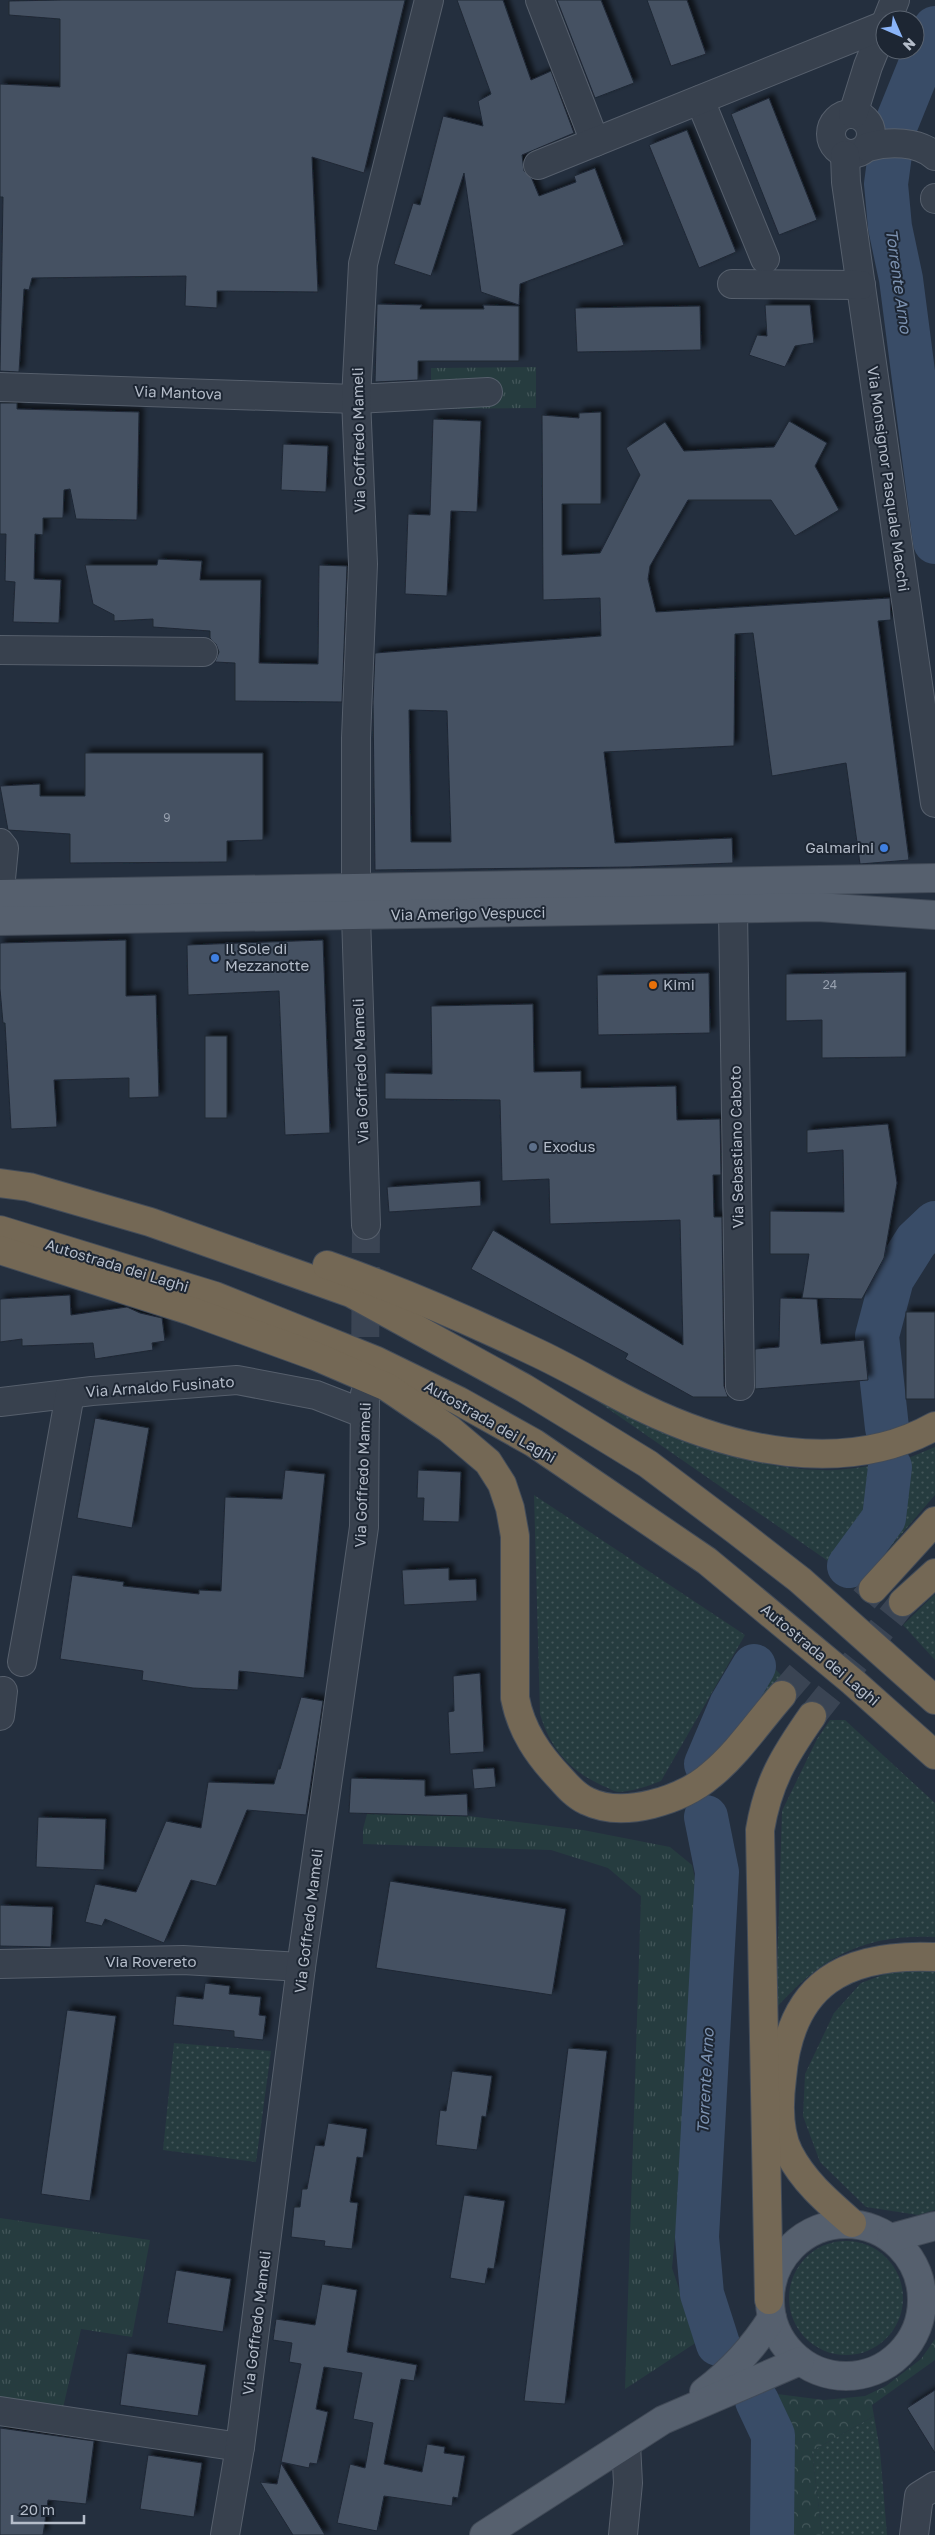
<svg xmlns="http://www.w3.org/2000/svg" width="935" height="2535" font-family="'Golos Text',sans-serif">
	<defs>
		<pattern id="grass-dots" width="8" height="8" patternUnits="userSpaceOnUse" patternTransform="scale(1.25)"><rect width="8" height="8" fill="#263c3f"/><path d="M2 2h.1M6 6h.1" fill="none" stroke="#435659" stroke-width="1.8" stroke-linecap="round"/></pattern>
		<pattern id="forest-crowns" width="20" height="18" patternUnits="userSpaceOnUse" patternTransform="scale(1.25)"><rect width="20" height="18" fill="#263c3f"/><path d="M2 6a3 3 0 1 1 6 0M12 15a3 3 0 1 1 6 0" fill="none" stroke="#435659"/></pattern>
		<pattern id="park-tufts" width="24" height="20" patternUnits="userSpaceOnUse" patternTransform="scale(1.25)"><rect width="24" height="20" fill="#263c3f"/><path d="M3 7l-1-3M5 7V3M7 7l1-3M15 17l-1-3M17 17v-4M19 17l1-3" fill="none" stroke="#435659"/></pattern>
		<filter id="shadow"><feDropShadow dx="4.5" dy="-4.5" stdDeviation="2.5" flood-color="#0009"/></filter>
	</defs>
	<rect width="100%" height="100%" fill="#242f3e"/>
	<g fill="url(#grass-dots)">
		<path d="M597 1401C670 1432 743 1469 823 1470 838 1471 854 1468 869 1466 871 1472 874 1480 873 1486 869 1514 845 1540 828 1561Z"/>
		<path d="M935 1447V1495L856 1587 853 1582 901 1514 906 1459Z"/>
		<path d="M534 1495 745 1635 661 1781C648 1786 634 1791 619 1792 614 1792 607 1787 601 1785 569 1770 550 1748 540 1714Z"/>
		<path d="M935 1594V1660L903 1625Z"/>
		<path d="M771 1665 783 1677 716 1756 751 1685Z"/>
		<path d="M830 1720H845L935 1803V1937C864 1934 823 1956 776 2008L782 1811 817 1739Z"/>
		<path d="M935 1969V2210L918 2215 866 2207 820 2162 803 2116 805 2074 834 2013 861 1983 896 1970Z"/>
		<path d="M174 2043 271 2051 256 2162 163 2150Z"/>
		<circle cx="846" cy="2298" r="57"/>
		<path d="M874 2416 880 2451 887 2535H822L812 2451Z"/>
	</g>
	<path fill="url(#forest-crowns)" d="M935 2339V2360L872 2405 874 2416 812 2451 822 2535H791L794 2524 777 2394 824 2400 865 2396 886 2386 921 2359Z"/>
	<g fill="url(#park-tufts)">
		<path d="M536 367V408L431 409V368Z"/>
		<path d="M367 1814 468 1816 583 1830 670 1847 692 1865 699 1897V1990L672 2268 697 2342 625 2389 641 1896 608 1868 551 1850 363 1844V1829Z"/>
		<path d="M0 2218 150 2240 132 2337 81 2329 63 2408 0 2400Z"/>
	</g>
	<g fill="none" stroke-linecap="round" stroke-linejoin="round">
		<g stroke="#394c67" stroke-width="44">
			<path d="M935 28 893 132 886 184 890 227 901 279 935 542"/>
			<path d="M887 1428 877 1336 892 1279 916 1241 935 1223"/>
			<path d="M849 1566 884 1518 890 1467"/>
			<path d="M706 1764 731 1705 754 1666"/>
			<path d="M706 1817 717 1872 697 2237 702 2294 718 2344"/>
			<path d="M757 2401 773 2435 772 2535"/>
		</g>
	</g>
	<g fill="#455162" stroke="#1f2835" fill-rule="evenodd" filter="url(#shadow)">
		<path d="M62 0H405L364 173 312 157 318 292 217 291V308L185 306 186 276 32 278 29 290 24 289 19 372 0 371 3 197H0V84L60 87V19L9 15V1Z"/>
		<path d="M457 0H503L531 80 551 71 574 133 522 155 524 171 532 179 539 196 576 182 574 176 595 168 624 245 520 284 519 305 481 292 464 173 431 276 394 264 413 203 420 205 443 116 483 126 478 101 491 94Z"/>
		<path d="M557 0H601L634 83 595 98Z"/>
		<path d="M647 0H687L706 54 671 66Z"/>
		<path d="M769 98 817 220 779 235 731 114Z"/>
		<path d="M687 130 736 252 699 268 649 145Z"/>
		<path d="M377 304 422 305 420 309H484L483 305 519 306V361H418V380L375 382Z"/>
		<path d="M765 305H810L814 343 795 346 785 367 749 355 757 335 767 336Z"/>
		<path d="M700 306 701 350 577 352 575 308Z"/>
		<path d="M0 403H17V409L139 412 137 520 76 519 70 489 64 490 63 518H43V535L35 534 34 579 61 580 59 623 13 622 15 582 5 581 6 534H0Z"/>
		<path d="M601 412V504H562V555L600 553 640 475 626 448 665 422 684 451 774 447 789 421 827 443 815 466 839 510 795 536 771 500H688L650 566 648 579 656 612 890 598 891 620 878 621 909 860 860 864 846 763 772 776 753 633 735 634 734 746 604 752 615 843 732 838 733 863 630 867 375 870 373 702 375 653 601 636 600 598 543 600 542 415 579 418V413ZM409 710 447 711 451 842H411Z"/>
		<path d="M433 419 481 421 477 512 451 511 447 596 405 594 408 514 430 515Z"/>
		<path d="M283 444 328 446 326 492 281 490Z"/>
		<path d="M158 559 202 561 200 580H261L259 663 318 664 319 565 347 566 342 702 235 701V663L215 662 219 652 216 644 210 638V631L153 627V619L114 621V615L93 604 85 565H157Z"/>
		<path d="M85 753H263V840L227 841V862L70 863V834L8 830 0 786 40 784V796H85Z"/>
		<path d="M126 940V996L156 995 159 1097 129 1098V1078L54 1080 57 1127 11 1129 5 1023H3L0 989V943Z"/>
		<path d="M323 940 330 1133 285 1135 279 991 188 995 187 945Z"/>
		<path d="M906 972V1057L822 1058V1020L786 1021V974Z"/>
		<path d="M709 973 710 1033 598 1035 597 975Z"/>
		<path d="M533 1004 534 1072 581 1071V1088L676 1086 677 1120 720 1119 721 1175H713L714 1217H722L724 1386 728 1397H693L625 1359 628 1354 471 1269 493 1230 683 1345 680 1220 550 1224 549 1179 502 1181 500 1100 385 1099V1073L432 1074 431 1006Z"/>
		<rect x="205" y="1036" width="22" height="82"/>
		<path d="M888 1124 897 1183 884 1258 862 1299 802 1298 809 1254H770V1211L844 1212 843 1150 807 1153V1130Z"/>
		<path d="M480 1181 481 1206 389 1212 387 1187Z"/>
		<path d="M70 1295 71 1315 127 1307 140 1313 162 1318 165 1341 152 1343 153 1350 95 1359 93 1343 22 1346V1339L0 1342V1299Z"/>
		<path d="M780 1298 817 1299 821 1344 864 1340 868 1380 755 1389V1349L779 1347Z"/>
		<rect x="906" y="1312" width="29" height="87"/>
		<path d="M95 1418 149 1428 132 1528 77 1518Z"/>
		<path d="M285 1470 325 1474 304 1678 239 1671 238 1690 193 1688 142 1680 143 1671 60 1659 72 1575 124 1582 123 1586 199 1594V1590L221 1591 225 1497 282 1499Z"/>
		<path d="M418 1470 461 1472 459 1522 423 1521 424 1498H417Z"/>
		<path d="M449 1568V1580L476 1579 477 1601 404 1605 402 1570Z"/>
		<path d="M480 1673 484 1752 450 1754 448 1712 454 1711 453 1676Z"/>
		<path d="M301 1697 323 1701 306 1815 247 1810 216 1886 191 1880 164 1943 105 1919 102 1926 85 1922 95 1884 136 1892 166 1821 201 1828 208 1782 274 1784 278 1769H280Z"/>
		<path d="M494 1768 496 1787 474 1789 472 1769Z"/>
		<path d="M351 1778 425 1780V1796L467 1794 468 1816 349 1813Z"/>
		<path d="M38 1817 106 1819 104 1870 36 1867Z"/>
		<path d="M390 1881 566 1909 552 1995 376 1968Z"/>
		<path d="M0 1905 53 1907 51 1947 0 1946Z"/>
		<path d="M205 1983 230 1986 229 1994 261 1997 259 2015 266 2016 263 2040 234 2037V2031L173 2025 176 1996 203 1999Z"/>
		<path d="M67 2010 116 2016 90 2201 41 2194Z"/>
		<path d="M568 2048 607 2051 565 2404 524 2401Z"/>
		<path d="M452 2071 492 2076 486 2117 482 2116 477 2150 436 2145 440 2110 446 2111Z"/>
		<path d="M328 2123 367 2129 363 2158 357 2157 350 2202 358 2203 352 2249 324 2246 325 2241 291 2237 294 2207H300L302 2189H307L315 2145 324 2146Z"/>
		<path d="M464 2195 505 2201 494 2269 488 2268 485 2284 450 2278Z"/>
		<path d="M176 2270 231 2279 223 2332 167 2323Z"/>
		<path d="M322 2284 357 2290 347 2352 417 2365 414 2381 401 2379 384 2464 422 2472 427 2444 445 2447 444 2453 465 2456 458 2498 453 2497 452 2506 384 2496 377 2531 337 2523 350 2464 365 2468 372 2428 373 2423 353 2419 362 2373 324 2367 316 2409 328 2412 317 2464 310 2463 309 2468 281 2462 301 2364 289 2362 292 2343 273 2340 276 2319 315 2325Z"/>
		<path d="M127 2353 206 2365 198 2416 120 2405Z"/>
		<path d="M935 2390V2453L907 2408Z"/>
		<path d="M0 2428 94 2441 86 2504 48 2500 43 2535H0Z"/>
		<path d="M148 2455 202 2463 194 2517 140 2509Z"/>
		<path d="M281 2463 325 2535H293L260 2482 277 2484Z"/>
	</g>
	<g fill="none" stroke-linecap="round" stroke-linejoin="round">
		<path stroke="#3a4453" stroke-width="28" stroke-dasharray="28 14" stroke-linecap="butt" d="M365 1379 366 1225"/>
		<g stroke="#3a4453" stroke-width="28" stroke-dasharray="28 14" stroke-linecap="butt">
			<path d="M782 1695 873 1589"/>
			<path d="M812 1716 903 1602"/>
		</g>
		<defs>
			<g id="minor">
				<path d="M540 0 595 142"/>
				<path d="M887 20 895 0"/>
				<path d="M700 100 765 259"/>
				<circle cx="851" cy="134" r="20"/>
				<path d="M853 114 868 66 885 24"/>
				<path d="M868 147C889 141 918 141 935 156"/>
				<path d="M845 155 846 182 935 803"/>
				<path d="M538 165 885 25"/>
				<path d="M935 198V199"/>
				<path d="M732 284 861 285"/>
				<path d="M0 387 356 399 488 392"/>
				<path d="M0 650 203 652"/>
				<path d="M0 843 4 848 0 889"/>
				<path d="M356 887V738L363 564 356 399 363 264 429 0"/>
				<path d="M733 909 740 1386"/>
				<path d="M356 916 366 1225"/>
				<path d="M0 1402 92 1391 237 1380 316 1395 365 1414"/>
				<path d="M22 1662 70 1394"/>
				<path d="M0 1716 3 1691"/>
				<path d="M0 1964 183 1960 301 1967"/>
				<path d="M0 2411 240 2447"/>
				<path d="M225 2535 240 2447 301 1967 364 1527 365 1394"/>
				<path d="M623 2535 628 2483 626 2444"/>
				<path d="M914 2535 919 2496 935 2486"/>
			</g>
			<g id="major">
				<path d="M0 894 935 878"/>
				<path d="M0 921 818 907 935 915"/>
				<circle cx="846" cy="2300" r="76"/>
				<path d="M891 2238 935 2226"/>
				<path d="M704 2392C732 2371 753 2348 772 2318"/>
				<path d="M484 2535 663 2420 800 2361"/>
			</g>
			<g id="highway">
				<path d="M0 1183 29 1187 150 1222 351 1293 524 1388 648 1464 737 1531 800 1580 935 1700"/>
				<path d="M0 1230 215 1296 377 1361 459 1401 534 1443 707 1561 853 1682 935 1755"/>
				<path d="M0 1250 191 1311 315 1356 387 1387 449 1429 488 1462 502 1484 510 1508 515 1536V1698C521 1730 538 1755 561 1779 568 1787 576 1796 587 1801 624 1819 682 1800 711 1775 738 1753 759 1721 782 1695"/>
				<path d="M327 1265C397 1289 466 1319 533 1351 570 1368 604 1389 641 1407 729 1450 844 1477 935 1426"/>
				<path d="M873 1589 935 1521"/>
				<path d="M903 1602 935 1573"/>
				<path d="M852 2223C828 2202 804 2182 789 2153 778 2131 779 2101 782 2078 790 1983 845 1953 935 1957"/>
				<path d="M769 2300 760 1830C768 1782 784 1756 812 1716"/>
			</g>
		</defs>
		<use href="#minor" stroke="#565f6c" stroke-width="30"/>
		<use href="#major" stroke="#414a57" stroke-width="30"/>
		<use href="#highway" stroke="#434c59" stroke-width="30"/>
		<use href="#minor" stroke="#38414e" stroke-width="28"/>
		<use href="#major" stroke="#56606e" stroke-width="28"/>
		<use href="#highway" stroke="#746855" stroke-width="28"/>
	</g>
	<g fill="#3f7fe0" stroke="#1d2633" stroke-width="2">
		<circle cx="884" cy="848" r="5"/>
		<circle cx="215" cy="958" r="5"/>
	</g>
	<circle fill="#e8710a" stroke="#1d2633" stroke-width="2" cx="653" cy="985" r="5"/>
	<circle fill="#5c6f8a" stroke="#1d2633" stroke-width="2" cx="533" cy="1147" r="5"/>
	<g text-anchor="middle" stroke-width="4" stroke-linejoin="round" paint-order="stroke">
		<g font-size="12" fill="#98a1af">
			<text x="167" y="822">9</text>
			<text x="830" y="989">24</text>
		</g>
		<g font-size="15" fill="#b4bcc9" stroke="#1d2633">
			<text transform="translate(178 393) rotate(2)" y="5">Via Mantova</text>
			<text transform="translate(359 440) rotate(-91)" y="5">Via Goffredo Mameli</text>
			<text transform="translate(888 479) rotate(82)" y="5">Via Monsignor Pasquale Macchi</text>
			<text transform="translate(468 914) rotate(-1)" y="5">Via Amerigo Vespucci</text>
			<text transform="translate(361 1071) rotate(-92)" y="5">Via Goffredo Mameli</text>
			<text transform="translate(737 1147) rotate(-91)" y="5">Via Sebastiano Caboto</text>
			<text transform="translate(117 1266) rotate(17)" y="5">Autostrada dei Laghi</text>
			<text transform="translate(160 1387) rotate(-4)" y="5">Via Arnaldo Fusinato</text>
			<text transform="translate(490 1422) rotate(30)" y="5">Autostrada dei Laghi</text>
			<text transform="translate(363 1475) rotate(-88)" y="5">Via Goffredo Mameli</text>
			<text transform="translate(820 1655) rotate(40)" y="5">Autostrada dei Laghi</text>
			<text transform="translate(309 1921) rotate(-83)" y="5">Via Goffredo Mameli</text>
			<text x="151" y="1967">Via Rovereto</text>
			<text transform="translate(257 2323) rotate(-83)" y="5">Via Goffredo Mameli</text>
		</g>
		<g font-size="15" fill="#b4bcc9" stroke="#1d2633" text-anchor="start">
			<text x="874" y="853" text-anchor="end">Galmarini</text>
			<text x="225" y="954">Il Sole di<tspan x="225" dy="17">Mezzanotte</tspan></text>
			<text x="663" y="990">Kimi</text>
			<text x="543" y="1152">Exodus</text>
		</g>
		<g font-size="16" font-style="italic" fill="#7c92b1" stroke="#1d2633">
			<text transform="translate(899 281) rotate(82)" y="6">Torrente Arno</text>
			<text transform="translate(705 2081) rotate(-87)" y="6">Torrente Arno</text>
		</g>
	</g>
	<g transform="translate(900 35) rotate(135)"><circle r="24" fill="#1d2633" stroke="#59626f"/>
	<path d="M0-4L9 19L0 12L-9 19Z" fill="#8ab4f8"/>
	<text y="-8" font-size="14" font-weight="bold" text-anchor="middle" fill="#b4bcc9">N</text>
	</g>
	<path d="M12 2515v8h72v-8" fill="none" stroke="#b4bcc9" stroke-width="2.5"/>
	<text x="20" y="2515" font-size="15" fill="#b4bcc9" stroke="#1d2633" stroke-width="4" paint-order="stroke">20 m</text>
</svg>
